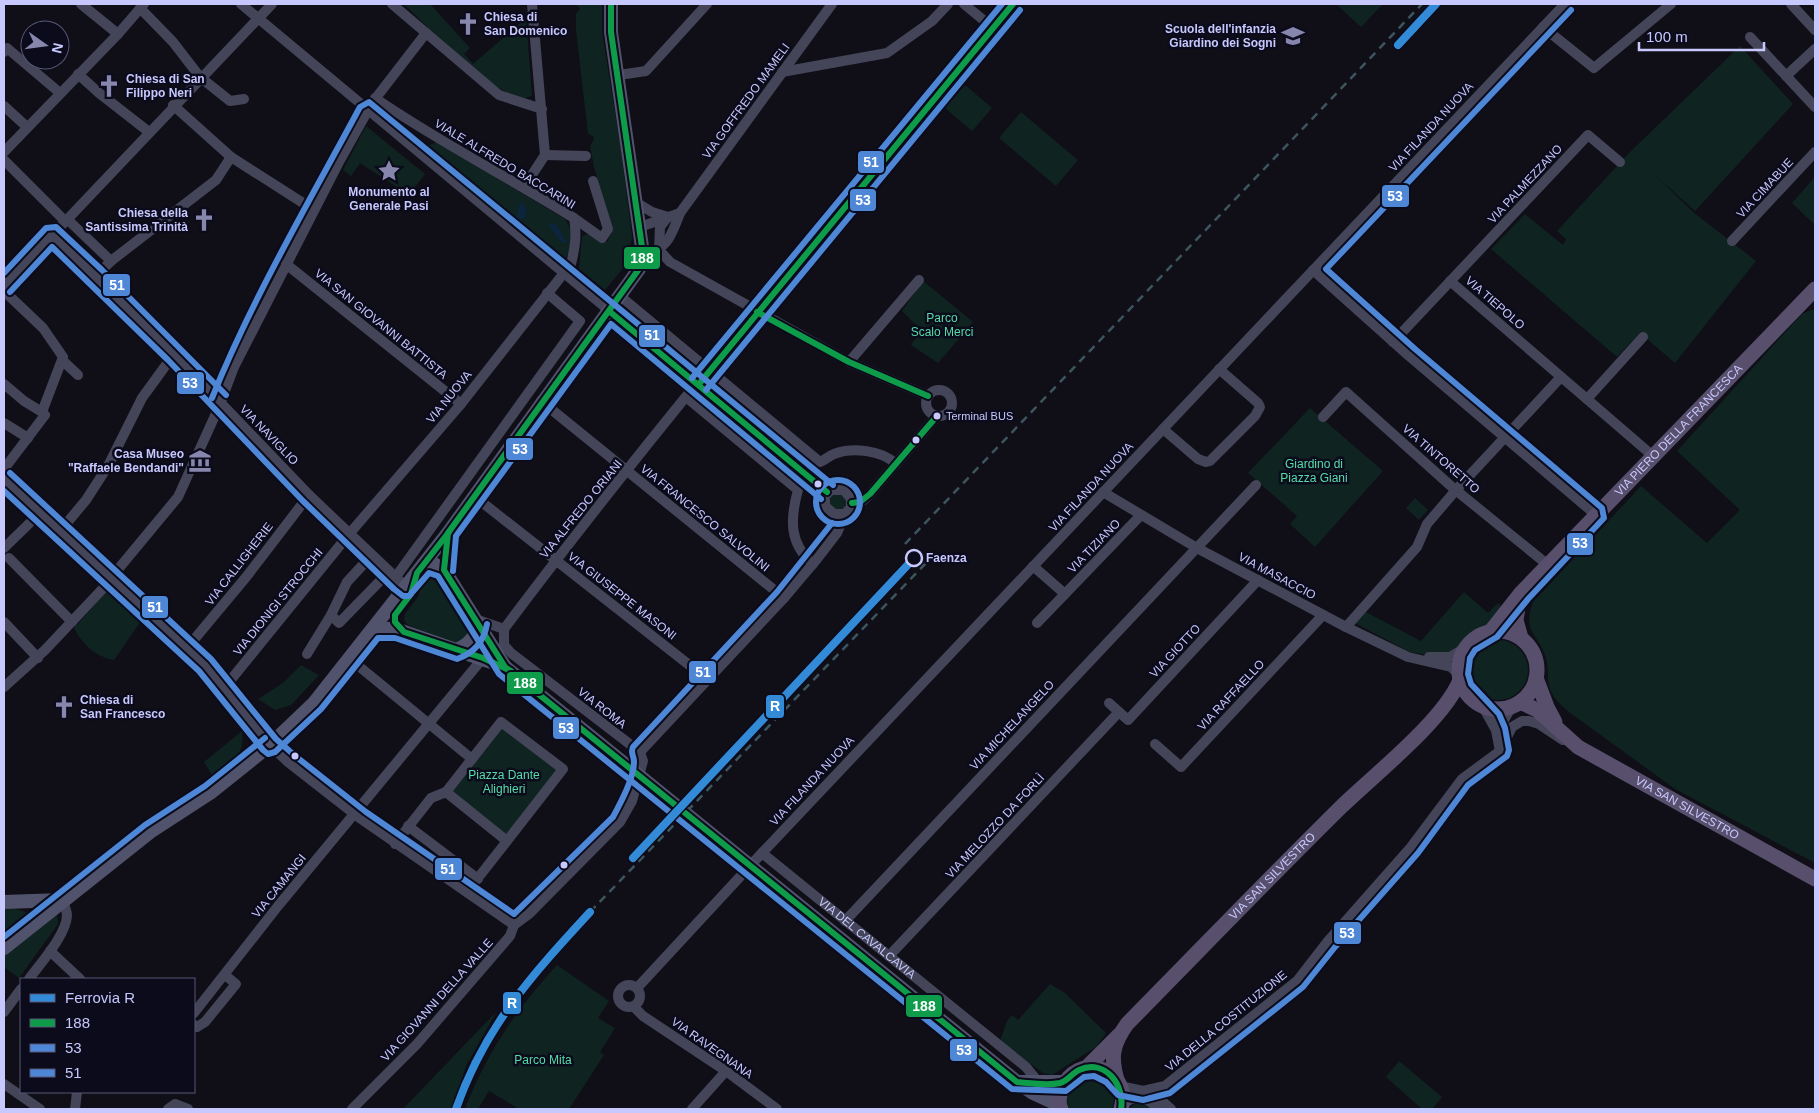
<svg xmlns="http://www.w3.org/2000/svg" width="1819" height="1113" font-family="Arial,sans-serif">
	<rect width="100%" height="100%" fill="#100f18"/>
	<g fill="#0f2321">
		<path d="M404 4H430L470 48 464 54 473 64 526 18 532 96 522 99C475 82 440 38 404 4Z"/>
		<path d="M576 4H602V32L621 149 632 237 628 262 605 290 579 269 582 236 587 234 607 242 613 230 594 167 590 146 594 139 593 136 588 134 576 30V14L580 9Z"/>
		<path d="M1336 4H1383L1361 27Z"/>
		<path d="M1740 46 1793 104 1695 211 1654 174 1693 212 1756 261 1675 363 1640 333 1617 357 1491 249 1525 214 1563 245 1566 239 1557 231 1630 152Z"/>
		<path d="M965 85 992 108 972 131 945 108Z"/>
		<path d="M1021 112 1078 160 1056 186 999 138Z"/>
		<path d="M366 126 425 174 409 195 360 163 351 176 343 170Z"/>
		<path d="M436 142 565 219C575 236 577 246 563 261L424 148Z"/>
		<path d="M1815 177V225L1792 203Z"/>
		<path d="M923 281 973 322 938 363 911 345 921 330 902 311Z"/>
		<path d="M1811 310H1815V863L1675 789 1569 712C1561 705 1551 697 1549 685 1547 676 1549 667 1546 658 1538 632 1522 633 1533 602L1641 486 1707 543 1740 510 1677 451 1802 314Z"/>
		<path d="M1310 408 1383 471 1315 547 1290 524 1297 516 1248 473Z"/>
		<path d="M840 492 848 501 844 510 832 509 828 500 831 495Z"/>
		<path d="M1415 498 1428 510 1419 520 1406 508Z"/>
		<path d="M433 573 438 575 472 624 467 638 455 644 408 625 404 620 405 614 418 597 425 575Z"/>
		<path d="M110 588 143 618 114 660C96 657 82 644 74 628Z"/>
		<path d="M1464 592 1488 613 1498 603 1503 608 1486 626 1471 634 1455 651 1449 654 1427 655 1410 652 1353 622 1364 611 1421 641Z"/>
		<circle cx="1498" cy="670" r="30"/>
		<path d="M301 665 319 675 291 705 275 710 258 699 283 683Z"/>
		<path d="M501 726 559 771 508 837 450 792Z"/>
		<path d="M242 731C245 756 232 763 214 778L204 762Z"/>
		<path d="M13 908 28 913 4 936V909Z"/>
		<path d="M51 915H57L58 924 19 978 4 967V955Z"/>
		<path d="M557 965 609 1001 598 1018 615 1028 600 1052 604 1055 569 1109H519L489 1091 478 1109H465C487 1052 516 1010 557 965Z"/>
		<path d="M1050 984 1065 993 1106 1033 1096 1047 1052 1075 1043 1073 1000 1041 1007 1021 1012 1015 1018 1020Z"/>
		<path d="M497 1011 466 1066 452 1109H403Z"/>
		<path d="M1399 1061 1442 1097 1432 1109H1422L1386 1077Z"/>
		<path d="M1091 1075C1109 1077 1118 1092 1112 1109H1069C1063 1091 1073 1079 1091 1075Z"/>
		<path d="M1138 1102H1144L1155 1109H1128Z"/>
	</g>
	<g fill="#0c253c">
		<path d="M520 202 527 208 525 218 521 220 516 217Z"/>
		<path d="M555 223 567 242 562 243 548 225Z"/>
	</g>
	<g fill="none" stroke-linecap="round" stroke-linejoin="round">
		<g stroke="#444559" stroke-width="10">
			<path d="M81 4 118 34"/>
			<path d="M241 4 827 492"/>
			<path d="M392 4 499 95 542 109"/>
			<path d="M964 4 993 28"/>
			<path d="M1791 4 1815 30"/>
			<path d="M140 8 173 42 200 77 230 101 244 99"/>
			<path d="M1543 27 1594 68 1671 4"/>
			<path d="M1750 37 1815 107"/>
			<path d="M4 52 7 48 60 93"/>
			<path d="M782 72 887 53 932 21 948 4"/>
			<path d="M78 74 99 93 149 132"/>
			<path d="M619 75 646 71 707 4"/>
			<path d="M1786 76 1815 49"/>
			<path d="M173 105 231 157 314 210"/>
			<path d="M4 106 27 127"/>
			<path d="M4 152 118 34 144 4"/>
			<path d="M545 155 586 156"/>
			<path d="M4 160 65 221"/>
			<path d="M524 187 545 155 532 4"/>
			<path d="M637 203 652 212 668 217"/>
			<path d="M574 218 602 238 608 229 593 181"/>
			<path d="M67 219 111 261"/>
			<path d="M640 227 680 213"/>
			<path d="M52 235 174 354 309 495 407 588"/>
			<path d="M1732 241 1815 152"/>
			<path d="M659 250 670 262 849 362 928 396"/>
			<path d="M659 250 660 227 667 218"/>
			<path d="M643 254C669 249 671 235 680 213L832 4"/>
			<path d="M286 264 461 404"/>
			<path d="M1313 270 1409 356 1596 515"/>
			<path d="M96 276 111 261 216 180 231 157"/>
			<path d="M1450 281 1653 456"/>
			<path d="M4 286 272 4"/>
			<path d="M4 291 43 328 63 357 42 412 45 415 4 469"/>
			<path d="M620 296 820 462C825 460 829 456 834 454 852 447 882 450 896 464"/>
			<path d="M1393 342 1588 135 1620 162"/>
			<path d="M62 360 78 375"/>
			<path d="M849 362 919 280"/>
			<path d="M4 384 24 401 42 412"/>
			<circle cx="939" cy="403" r="13"/>
			<path d="M687 398 798 490C790 519 789 544 813 564"/>
			<path d="M1587 399 1643 337"/>
			<path d="M541 401 784 598"/>
			<path d="M1323 417 1346 392 1452 487 1548 565"/>
			<path d="M4 423 28 438"/>
			<path d="M1163 429 1198 459 1206 462 1210 461 1255 416 1260 407 1258 403 1219 369"/>
			<path d="M4 479 205 665 225 687 270 745 288 762 361 819 514 925"/>
			<path d="M1103 492 1197 548 1346 627 1408 657 1451 667 1459 675"/>
			<path d="M474 496 707 679"/>
			<path d="M852 503C860 505 865 499 870 494L937 416"/>
			<path d="M61 530 86 500 108 466 142 398 174 354"/>
			<path d="M4 548 41 512"/>
			<path d="M9 558 72 622"/>
			<path d="M1033 566 1065 594"/>
			<path d="M395 578 580 321 547 293"/>
			<path d="M110 579 178 497 218 409 234 367 339 162 372 103 426 33"/>
			<path d="M331 615 347 582 371 556"/>
			<path d="M475 619 504 629"/>
			<path d="M4 622 38 658"/>
			<path d="M1037 623 1141 515"/>
			<path d="M1346 627 1417 547 1427 524 1456 490 1561 377"/>
			<path d="M504 629C665 414 841 210 1013 4"/>
			<path d="M504 629V645L511 653 640 752"/>
			<path d="M187 648 247 576 309 495"/>
			<path d="M307 654 331 615 339 623 379 582"/>
			<path d="M1429 657H1450L1465 648"/>
			<path d="M350 659 472 759"/>
			<path d="M4 687 45 650 111 580"/>
			<path d="M225 687 350 533 461 404 571 264C575 248 577 235 574 218 508 177 439 142 375 98"/>
			<path d="M1109 703 1128 720 1258 580"/>
			<path d="M1482 705 1496 730 1500 751"/>
			<path d="M1501 740 1504 720 1512 706"/>
			<path d="M1155 744 1181 767 1323 615"/>
			<path d="M640 752 784 598 817 559 837 533 845 514 851 507V499L844 490H831L825 496V506L834 514H845"/>
			<path d="M446 792 501 722 563 769 507 841"/>
			<path d="M408 826 478 879"/>
			<path d="M395 844 431 798 446 792 507 841 467 892"/>
			<path id="s1" d="M762 853 1026 1067 1039 1083"/>
			<path d="M845 921 1256 485"/>
			<path d="M514 925 529 914 620 822 632 801 643 761 640 752"/>
			<path d="M50 951 80 979"/>
			<path d="M889 956 1119 712"/>
			<path d="M29 979C40 964 67 934 67 915 67 910 64 905 62 900"/>
			<circle cx="629" cy="996" r="11"/>
			<path d="M637 988 762 853 1565 4"/>
			<path d="M634 1007 643 1016 726 1071 777 1109"/>
			<path d="M4 1012 21 989"/>
			<path d="M194 1013 278 906 483 658"/>
			<path d="M194 1025 197 1027 205 1022 236 984 225 975"/>
			<path d="M4 1084 40 1109"/>
			<path d="M1120 1086 1143 1091 1165 1086 1297 981 1328 941 1411 847 1462 779 1500 751 1512 727 1522 721H1529L1539 724 1563 740"/>
			<path d="M1147 1092 1154 1094 1171 1109"/>
			<path d="M1122 1108C1130 1092 1149 1097 1158 1109"/>
			<path d="M75 1109 77 1092"/>
			<path d="M168 1109 175 1104 188 1109"/>
			<path d="M352 1109 417 1044 510 936 514 925"/>
			<path d="M692 1109 726 1071"/>
		</g>
		<g stroke="#51536c" stroke-width="14">
			<path d="M424 564H434L444 570 505 667"/>
			<path d="M374 629H396L505 667 1017 1082 1033 1093 1059 1105"/>
			<path d="M456 650C469 645 477 637 478 623"/>
			<path d="M4 902 62 900"/>
			<path d="M4 948 150 832 210 793 270 745 314 703 448 533 639 269 643 254 611 32V4"/>
			<path d="M1018 1082H1064"/>
		</g>
		<g stroke="#574f6c" stroke-width="15">
			<path d="M1520 596 1516 620 1521 638"/>
			<path id="s2" d="M1491 631 1521 593 1815 289"/>
			<circle cx="1498" cy="670" r="39"/>
			<path d="M1536 678 1547 707 1555 722"/>
			<path id="s3" d="M1520 702 1537 710 1578 747 1815 879"/>
			<path d="M1086 1068 1119 1035"/>
			<path id="s4" d="M1118 1083C1110 1058 1112 1045 1127 1024 1198 952 1269 878 1341 807 1375 774 1443 721 1460 680"/>
			<path d="M1061 1109C1058 1103 1059 1097 1061 1091 1076 1049 1133 1068 1121 1109"/>
		</g>
		<g stroke="#3c555f" stroke-width="2.5" stroke-dasharray="8 6" stroke-linecap="butt">
			<path d="M905 544 1422 4"/>
			<path d="M590 912 926 563"/>
		</g>
		<defs>
			<g id="bus-1">
				<path d="M611 4V32L643 254 639 269 448 533 444 570 505 667 1017 1082C1031 1083 1046 1086 1060 1083 1068 1081 1072 1073 1079 1070 1106 1058 1125 1086 1121 1109"/>
				<path d="M609 311 827 492"/>
				<path d="M757 312 849 362 928 396"/>
				<path d="M699 384 1013 4"/>
				<path d="M852 503 860 502 870 494 937 416"/>
				<path d="M449 532 417 573 411 594 395 615V622L404 632 483 658 511 671"/>
			</g>
			<g id="bus-2">
				<path d="M10 292 52 247 168 360 303 501 394 589 403 596H409L429 573 438 576 499 674 1012 1089 1066 1091 1084 1077 1094 1076 1106 1082 1118 1095 1143 1100 1170 1093 1303 987 1335 947 1418 853 1468 785 1507 756 1509 750 1505 728 1499 714 1471 684 1468 674 1470 658 1475 650 1497 637 1528 599 1604 518 1602 508 1415 349 1326 269 1571 10"/>
				<path d="M706 390 1020 10"/>
				<circle cx="838" cy="502" r="22"/>
				<path d="M4 491 199 671 263 750 268 754 275 752 321 709 378 638H395L457 659C474 653 484 642 487 624"/>
				<path d="M453 571 456 536 611 324 821 499"/>
			</g>
			<g id="bus-3">
				<path d="M4 273 46 228 56 227 102 270 226 395"/>
				<path d="M692 378 1002 4"/>
				<path d="M212 398C253 297 309 202 360 107L369 102 833 485"/>
				<path d="M10 473 211 659 276 739 294 755 366 812 514 914 613 817C621 802 634 778 634 762 634 755 630 753 633 747L777 592 832 523"/>
				<path d="M4 937 145 825 205 786 265 738"/>
			</g>
		</defs>
		<use href="#bus-1" stroke="#0c0b1c" stroke-width="10"/>
		<use href="#bus-2" stroke="#0c0b1c" stroke-width="10"/>
		<use href="#bus-3" stroke="#0c0b1c" stroke-width="10"/>
		<use href="#bus-1" stroke="#0e9c4a" stroke-width="6"/>
		<use href="#bus-2" stroke="#4e87d6" stroke-width="6"/>
		<use href="#bus-3" stroke="#4e87d6" stroke-width="6"/>
		<defs>
			<g id="rail-1">
				<path d="M1398 45 1436 4"/>
				<path d="M633 858 917 555"/>
				<path d="M456 1109C485 1026 532 975 590 912"/>
			</g>
		</defs>
		<use href="#rail-1" stroke="#0c0b1c" stroke-width="11"/>
		<use href="#rail-1" stroke="#338bd7" stroke-width="8"/>
	</g>
	<defs>
		<symbol id="church-bare" viewBox="-9 -9 18 18"><path d="M-1.2-6h2.4v3.5h3.3v2.4h-3.3V6h-2.4V-.1h-3.3v-2.4h3.3Z" fill="#8787ae" stroke="#0c0b1c" stroke-width="2.5" paint-order="stroke"/></symbol>
		<symbol id="school-bare" viewBox="-9 -9 18 18"><path d="M0-5L7-2L0 1L-7-2ZM-4 1L0 2.5L4 1V4Q0 6-4 4Z" fill="#8787ae" stroke="#0c0b1c" stroke-width="2.5" paint-order="stroke"/></symbol>
		<symbol id="sight-bare" viewBox="-9 -9 18 18"><path d="M0-6L1.8-2.2L6-1.7L2.9 1.2L3.7 5.4L0 3.3L-3.7 5.4L-2.9 1.2L-6-1.7L-1.8-2.2Z" fill="#8787ae" stroke="#0c0b1c" stroke-width="2.5" paint-order="stroke"/></symbol>
		<symbol id="museum-bare" viewBox="-9 -9 18 18"><path d="M0-6L6-3V-2H-6V-3ZM-5-1h2V3h-2ZM-1-1h2V3h-2ZM3-1h2V3H3ZM-6 4H6V6H-6Z" fill="#8787ae" stroke="#0c0b1c" stroke-width="2.5" paint-order="stroke"/></symbol>
	</defs>
	<g fill-rule="evenodd">
		<use href="#church-bare" x="452" y="8" width="32" height="32"/>
		<use href="#school-bare" x="1277" y="20" width="32" height="32"/>
		<use href="#church-bare" x="93" y="70" width="32" height="32"/>
		<use href="#sight-bare" x="373" y="155" width="32" height="32"/>
		<use href="#church-bare" x="188" y="204" width="32" height="32"/>
		<use href="#museum-bare" x="184" y="445" width="32" height="32"/>
		<use href="#church-bare" x="48" y="691" width="32" height="32"/>
	</g>
	<g fill="#c7c8fe" stroke="#0c0b1c" stroke-width="2">
		<circle cx="937" cy="416" r="4.5"/>
		<circle cx="916" cy="440" r="4.5"/>
		<circle cx="818" cy="484" r="4.5"/>
		<circle cx="295" cy="756" r="4.5"/>
		<circle cx="564" cy="865" r="4.5"/>
	</g>
	<circle fill="#0c0b1c" stroke="#c7c8fe" stroke-width="2.5" cx="914" cy="558" r="8"/>
	<g text-anchor="middle" stroke-width="5" stroke-linejoin="round" paint-order="stroke">
		<g font-size="11" fill="#c7c8fe" stroke="#0c0b1c" text-anchor="start">
			<text x="946" y="420">Terminal BUS</text>
		</g>
		<g font-size="12" font-weight="bold" fill="#c7c8fe" stroke="#0c0b1c" text-anchor="start">
			<text x="484" y="21">Chiesa di<tspan x="484" dy="14">San Domenico</tspan></text>
			<text x="1276" y="33" text-anchor="end">Scuola dell'infanzia<tspan x="1276" dy="14">Giardino dei Sogni</tspan></text>
			<text x="126" y="83">Chiesa di San<tspan x="126" dy="14">Filippo Neri</tspan></text>
			<text x="389" y="196" text-anchor="middle">Monumento al<tspan x="389" dy="14">Generale Pasi</tspan></text>
			<text x="188" y="217" text-anchor="end">Chiesa della<tspan x="188" dy="14">Santissima Trinità</tspan></text>
			<text x="184" y="458" text-anchor="end">Casa Museo<tspan x="184" dy="14">"Raffaele Bendandi"</tspan></text>
			<text x="80" y="704">Chiesa di<tspan x="80" dy="14">San Francesco</tspan></text>
		</g>
		<g font-size="12" fill="#c7c8fe" stroke="#0c0b1c">
			<text transform="translate(746 101) rotate(-54)" y="4">VIA GOFFREDO MAMELI</text>
			<text transform="translate(1431 127) rotate(-47)" y="4">VIA FILANDA NUOVA</text>
			<text transform="translate(505 164) rotate(31)" y="4">VIALE ALFREDO BACCARINI</text>
			<text transform="translate(1525 184) rotate(-47)" y="4">VIA PALMEZZANO</text>
			<text transform="translate(1765 188) rotate(-47)" y="4">VIA CIMABUE</text>
			<text transform="translate(1495 303) rotate(41)" y="4">VIA TIEPOLO</text>
			<text transform="translate(381 324) rotate(39)" y="4">VIA SAN GIOVANNI BATTISTA</text>
			<text transform="translate(449 397) rotate(-51)" y="4">VIA NUOVA</text>
			<text dy="4" stroke="none"><textPath href="#s2" startOffset="275">VIA PIERO DELLA FRANCESCA</textPath></text>
			<text transform="translate(269 435) rotate(46)" y="4">VIA NAVIGLIO</text>
			<text transform="translate(1441 459) rotate(41)" y="4">VIA TINTORETTO</text>
			<text transform="translate(1091 487) rotate(-47)" y="4">VIA FILANDA NUOVA</text>
			<text transform="translate(581 509) rotate(-51)" y="4">VIA ALFREDO ORIANI</text>
			<text transform="translate(705 518) rotate(39)" y="4">VIA FRANCESCO SALVOLINI</text>
			<text transform="translate(1094 546) rotate(-46)" y="4">VIA TIZIANO</text>
			<text transform="translate(239 564) rotate(-52)" y="4">VIA CALLIGHERIE</text>
			<text transform="translate(1277 576) rotate(28)" y="4">VIA MASACCIO</text>
			<text transform="translate(622 596) rotate(38)" y="4">VIA GIUSEPPE MASONI</text>
			<text transform="translate(278 602) rotate(-51)" y="4">VIA DIONIGI STROCCHI</text>
			<text transform="translate(1175 651) rotate(-47)" y="4">VIA GIOTTO</text>
			<text transform="translate(1231 695) rotate(-47)" y="4">VIA RAFFAELLO</text>
			<text transform="translate(602 708) rotate(38)" y="4">VIA ROMA</text>
			<text transform="translate(1012 725) rotate(-47)" y="4">VIA MICHELANGELO</text>
			<text transform="translate(812 781) rotate(-47)" y="4">VIA FILANDA NUOVA</text>
			<text dy="4" stroke="none"><textPath href="#s3" startOffset="199">VIA SAN SILVESTRO</textPath></text>
			<text transform="translate(995 826) rotate(-47)" y="4">VIA MELOZZO DA FORLÌ</text>
			<text dy="4" stroke="none"><textPath href="#s4" startOffset="270">VIA SAN SILVESTRO</textPath></text>
			<text transform="translate(279 886) rotate(-51)" y="4">VIA CAMANGI</text>
			<text dy="4" stroke="none"><textPath href="#s1" startOffset="135">VIA DEL CAVALCAVIA</textPath></text>
			<text transform="translate(437 1000) rotate(-48)" y="4">VIA GIOVANNI DELLA VALLE</text>
			<text transform="translate(1226 1021) rotate(-39)" y="4">VIA DELLA COSTITUZIONE</text>
			<text transform="translate(712 1048) rotate(35)" y="4">VIA RAVEGNANA</text>
		</g>
		<g font-size="12" fill="#55dca8" stroke="#0c0b1c">
			<text x="942" y="322">Parco<tspan x="942" dy="14">Scalo Merci</tspan></text>
			<text x="1314" y="468">Giardino di<tspan x="1314" dy="14">Piazza Giani</tspan></text>
			<text x="504" y="779">Piazza Dante<tspan x="504" dy="14">Alighieri</tspan></text>
			<text x="543" y="1064">Parco Mita</text>
		</g>
		<g font-size="12" font-weight="bold" fill="#c7c8fe" stroke="#0c0b1c" text-anchor="start">
			<text x="926" y="562">Faenza</text>
		</g>
	</g>
	<g stroke="#0c0b1c" stroke-width="2">
		<rect x="857" y="150" width="28" height="24" rx="5" fill="#4e87d6"/>
		<rect x="1381" y="184" width="29" height="24" rx="5" fill="#4e87d6"/>
		<rect x="849" y="188" width="28" height="24" rx="5" fill="#4e87d6"/>
		<rect x="623" y="246" width="38" height="24" rx="5" fill="#0e9c4a"/>
		<rect x="102" y="273" width="29" height="24" rx="5" fill="#4e87d6"/>
		<rect x="638" y="324" width="28" height="24" rx="5" fill="#4e87d6"/>
		<rect x="176" y="371" width="29" height="24" rx="5" fill="#4e87d6"/>
		<rect x="505" y="437" width="29" height="24" rx="5" fill="#4e87d6"/>
		<rect x="1566" y="532" width="28" height="24" rx="5" fill="#4e87d6"/>
		<rect x="141" y="595" width="28" height="24" rx="5" fill="#4e87d6"/>
		<rect x="688" y="660" width="29" height="24" rx="5" fill="#4e87d6"/>
		<rect x="506" y="671" width="38" height="24" rx="5" fill="#0e9c4a"/>
		<rect x="765" y="694" width="20" height="25" rx="5" fill="#338bd7"/>
		<rect x="552" y="716" width="28" height="24" rx="5" fill="#4e87d6"/>
		<rect x="434" y="857" width="29" height="24" rx="5" fill="#4e87d6"/>
		<rect x="1333" y="921" width="29" height="24" rx="5" fill="#4e87d6"/>
		<rect x="502" y="991" width="20" height="24" rx="5" fill="#338bd7"/>
		<rect x="905" y="994" width="38" height="24" rx="5" fill="#0e9c4a"/>
		<rect x="949" y="1038" width="29" height="24" rx="5" fill="#4e87d6"/>
	</g>
	<g font-size="14" text-anchor="middle" font-weight="bold" fill="#fff">
		<text x="871" y="167">51</text>
		<text x="1395" y="201">53</text>
		<text x="863" y="205">53</text>
		<text x="642" y="263">188</text>
		<text x="117" y="290">51</text>
		<text x="652" y="340">51</text>
		<text x="190" y="388">53</text>
		<text x="520" y="454">53</text>
		<text x="1580" y="548">53</text>
		<text x="155" y="612">51</text>
		<text x="703" y="677">51</text>
		<text x="525" y="688">188</text>
		<text x="775" y="711">R</text>
		<text x="566" y="733">53</text>
		<text x="448" y="874">51</text>
		<text x="1347" y="938">53</text>
		<text x="512" y="1008">R</text>
		<text x="924" y="1011">188</text>
		<text x="964" y="1055">53</text>
	</g>
	<rect width="1819" height="1113" fill="none" stroke="#c7c8fe" stroke-width="10"/>
	<rect x="20" y="978" width="175" height="115" fill="#0c0b1c" stroke="#575776"/>
	<rect x="30" y="994" width="25" height="8" fill="#338bd7" stroke="#575776"/>
	<text x="65" y="1003" font-size="15" fill="#c7c8fe">Ferrovia R</text>
	<rect x="30" y="1019" width="25" height="8" fill="#0e9c4a" stroke="#575776"/>
	<text x="65" y="1028" font-size="15" fill="#c7c8fe">188</text>
	<rect x="30" y="1044" width="25" height="8" fill="#4e87d6" stroke="#575776"/>
	<text x="65" y="1053" font-size="15" fill="#c7c8fe">53</text>
	<rect x="30" y="1069" width="25" height="8" fill="#4e87d6" stroke="#575776"/>
	<text x="65" y="1078" font-size="15" fill="#c7c8fe">51</text>
	<g transform="translate(45 45) rotate(104)"><circle r="24" fill="#0c0b1c" stroke="#575776"/>
	<path d="M0-4L9 19L0 12L-9 19Z" fill="#8787ae"/>
	<text y="-8" font-size="14" font-weight="bold" text-anchor="middle" fill="#c7c8fe">N</text>
	</g>
	<path d="M1639 42v8h125v-8" fill="none" stroke="#c7c8fe" stroke-width="2.5"/>
	<text x="1646" y="42" font-size="15" fill="#c7c8fe" stroke="#0c0b1c" stroke-width="4" paint-order="stroke">100 m</text>
</svg>
